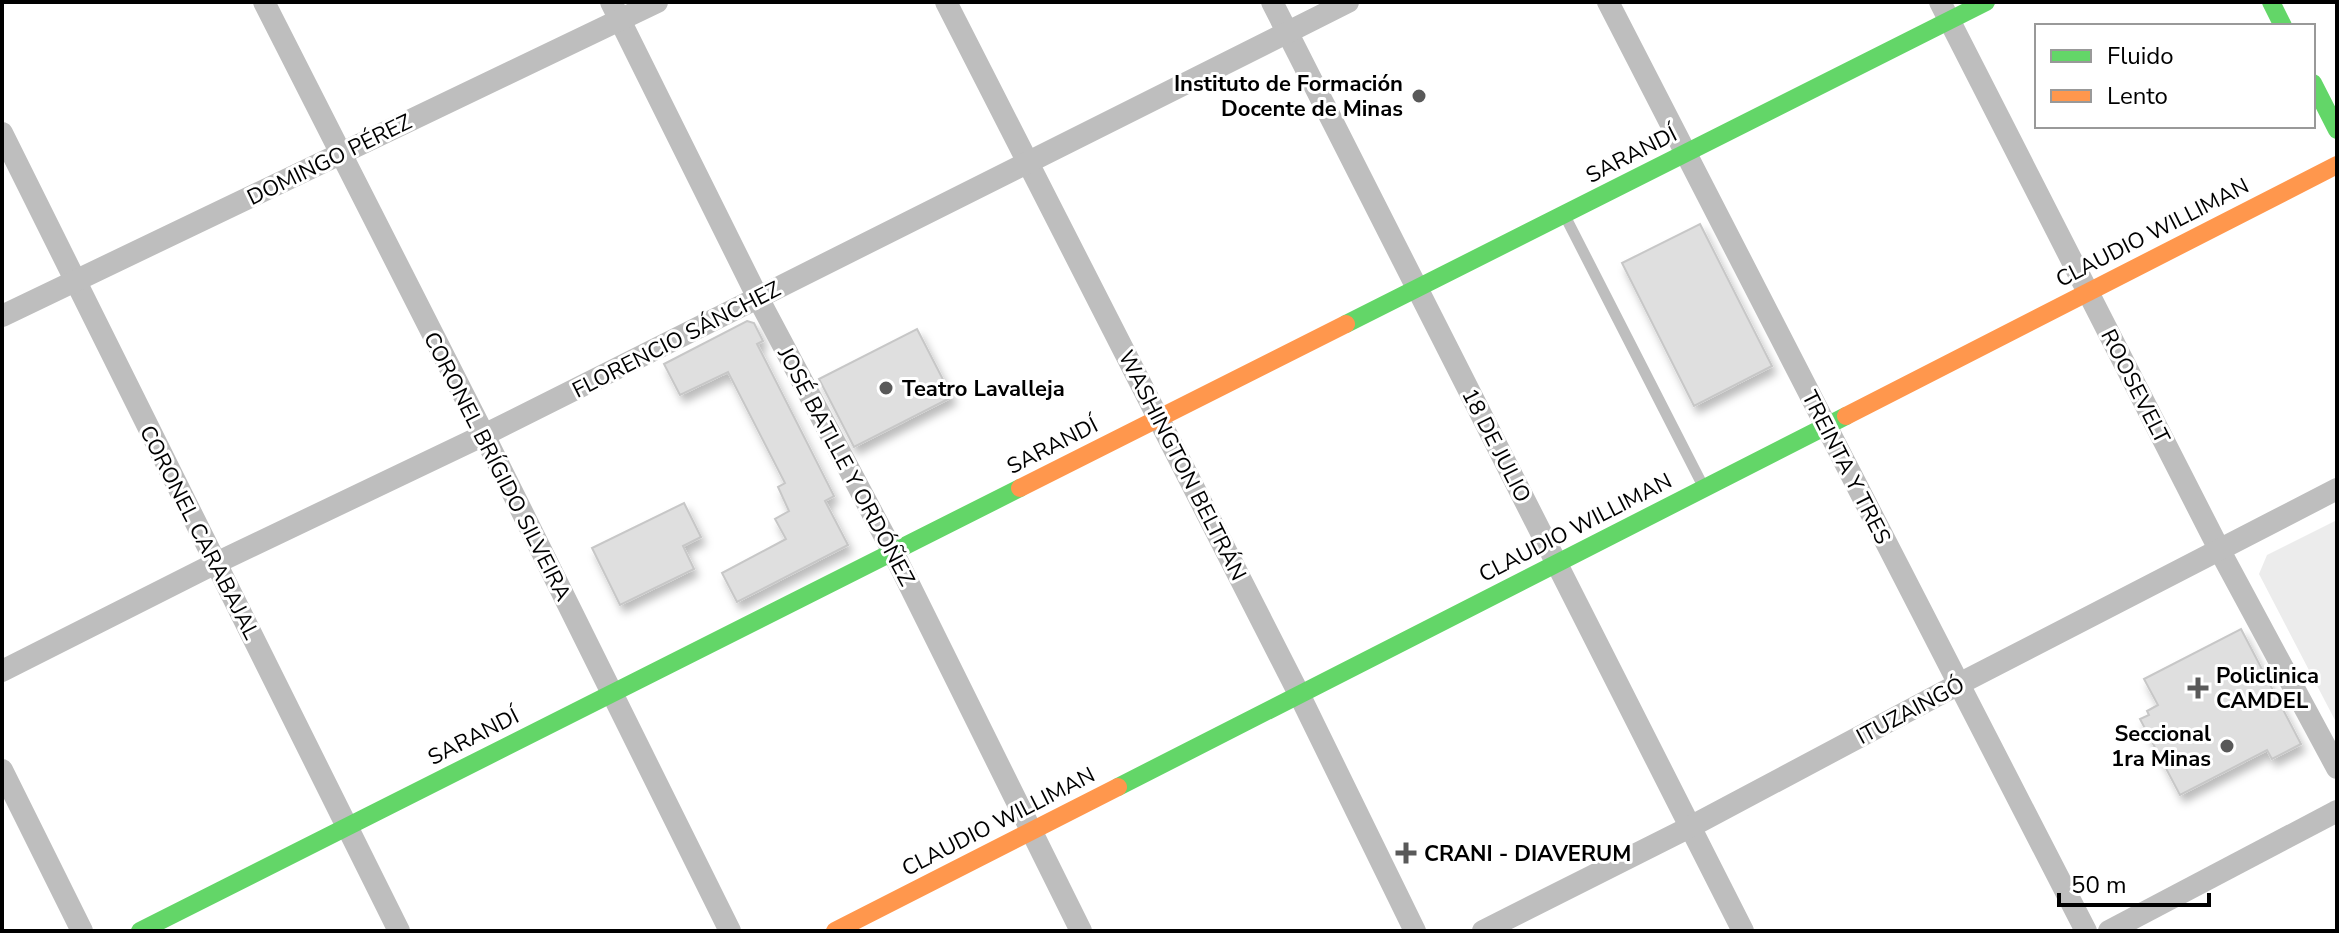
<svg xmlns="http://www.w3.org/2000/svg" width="2339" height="933" font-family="'Nunito Sans',sans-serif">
	<defs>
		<filter id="shadow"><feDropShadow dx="4" dy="7" stdDeviation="4" flood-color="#0004"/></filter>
	</defs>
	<rect width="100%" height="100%" fill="#fff"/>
	<path fill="#ececec" d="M2337 520V724L2259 574 2267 555Z"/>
	<g fill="#dfdfdf" stroke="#c7c7c7" stroke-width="2" filter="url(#shadow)">
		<path d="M1700 224 1772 366 1694 406 1622 263Z"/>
		<path d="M747 321 754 323 763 341 757 344 834 496 825 501 848 545 737 602 722 573 786 539 775 519 789 511 778 487 785 483 728 372 680 395 664 364Z"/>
		<path d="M917 329 952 397 854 447 819 379Z"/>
		<path d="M684 503 701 537 683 546 694 569 620 605 592 548Z"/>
		<path d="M2241 629 2301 744 2272 759 2267 750 2180 795 2140 719 2149 715 2147 711 2158 705 2144 679Z"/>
	</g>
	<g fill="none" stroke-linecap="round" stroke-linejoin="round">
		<path stroke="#bebebe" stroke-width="11" d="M1566 218 1702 484"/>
		<g stroke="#bebebe" stroke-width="22">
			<path d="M264 2 484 435 730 931"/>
			<path d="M611 2 758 298 893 552 1081 931"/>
			<path d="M946 2 1299 694 1415 931"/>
			<path d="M1272 2 1743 931"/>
			<path d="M1608 2 2086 931"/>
			<path d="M1940 2 2220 551 2337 768"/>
			<path d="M2 133 399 931"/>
			<path d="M2 316 657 2"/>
			<path d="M2 671 216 563 484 435 1348 2"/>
			<path d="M2 770 82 931"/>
			<path d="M1483 931 1690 827 1957 685 2337 489"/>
			<path d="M2109 931 2337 811"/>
		</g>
		<g stroke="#63d668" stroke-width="18">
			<path d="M2271 2 2283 26"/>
			<path d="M2313 83 2337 130"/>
			<path d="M1346 324 1986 2"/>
			<path d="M1118 787 1846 416"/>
			<path d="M140 931 1020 488"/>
		</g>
		<g stroke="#ff974d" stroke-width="18">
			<path d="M1846 416 2337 165"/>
			<path d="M1020 488 1346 324"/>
			<path d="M835 931 1118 787"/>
		</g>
	</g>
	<g fill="#595959" stroke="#fff" stroke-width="3">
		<circle cx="1419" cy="96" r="8"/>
		<circle cx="886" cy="388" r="8"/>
		<path d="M2194 676h8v8h8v8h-8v8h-8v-8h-8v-8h8z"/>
		<circle cx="2227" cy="746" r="8"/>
		<path d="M1402 841h8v8h8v8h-8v8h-8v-8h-8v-8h8z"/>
	</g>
	<g text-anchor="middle" stroke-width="6" stroke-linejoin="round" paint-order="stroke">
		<g font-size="22" font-weight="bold" fill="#000" stroke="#fff" text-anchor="start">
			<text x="1403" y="91" text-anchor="end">Instituto de Formación<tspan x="1403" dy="25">Docente de Minas</tspan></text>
			<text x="902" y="396">Teatro Lavalleja</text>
			<text x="2216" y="683">Policlinica<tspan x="2216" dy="25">CAMDEL</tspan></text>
			<text x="2211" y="741" text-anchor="end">Seccional<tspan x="2211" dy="25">1ra Minas</tspan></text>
			<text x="1424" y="861">CRANI - DIAVERUM</text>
		</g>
		<g font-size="22" fill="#000" stroke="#fff">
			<text transform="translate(1631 154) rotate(-27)" y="8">SARANDÍ</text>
			<text transform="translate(329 159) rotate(-26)" y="8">DOMINGO PÉREZ</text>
			<text transform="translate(2152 232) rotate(-27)" y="8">CLAUDIO WILLIMAN</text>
			<text transform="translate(676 339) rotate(-27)" y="8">FLORENCIO SÁNCHEZ</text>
			<text transform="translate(2136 386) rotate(63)" y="8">ROOSEVELT</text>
			<text transform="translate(1052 445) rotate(-27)" y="8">SARANDÍ</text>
			<text transform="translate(1497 445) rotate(63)" y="8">18 DE JULIO</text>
			<text transform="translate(1183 465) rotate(63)" y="8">WASHINGTON BELTRÁN</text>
			<text transform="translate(498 466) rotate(63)" y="8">CORONEL BRÍGIDO SILVEIRA</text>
			<text transform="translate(847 466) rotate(62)" y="8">JOSÉ BATLLE Y ORDÓÑEZ</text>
			<text transform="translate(1847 467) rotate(63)" y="8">TREINTA Y TRES</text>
			<text transform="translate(1575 527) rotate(-27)" y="8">CLAUDIO WILLIMAN</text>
			<text transform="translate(200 532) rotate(63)" y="8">CORONEL CARABAJAL</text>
			<text transform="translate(1910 710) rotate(-28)" y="8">ITUZAINGÓ</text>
			<text transform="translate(473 736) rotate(-27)" y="8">SARANDÍ</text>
			<text transform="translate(998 821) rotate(-27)" y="8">CLAUDIO WILLIMAN</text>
		</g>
	</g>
	<rect width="2339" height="933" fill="none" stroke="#000000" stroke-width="8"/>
	<rect x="2035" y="24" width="280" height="104" fill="#ffffff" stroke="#999999" stroke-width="2"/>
	<rect x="2051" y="50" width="40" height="12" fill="#63d668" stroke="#999999" stroke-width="2"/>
	<text x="2107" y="64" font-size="24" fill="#000000">Fluido</text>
	<rect x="2051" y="90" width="40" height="12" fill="#ff974d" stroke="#999999" stroke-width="2"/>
	<text x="2107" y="104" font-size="24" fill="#000000">Lento</text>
	<path d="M2059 893v12h150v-12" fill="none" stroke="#000000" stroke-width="4"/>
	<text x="2071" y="893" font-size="24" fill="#000000" stroke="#ffffff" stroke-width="6" paint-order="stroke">50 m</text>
</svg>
